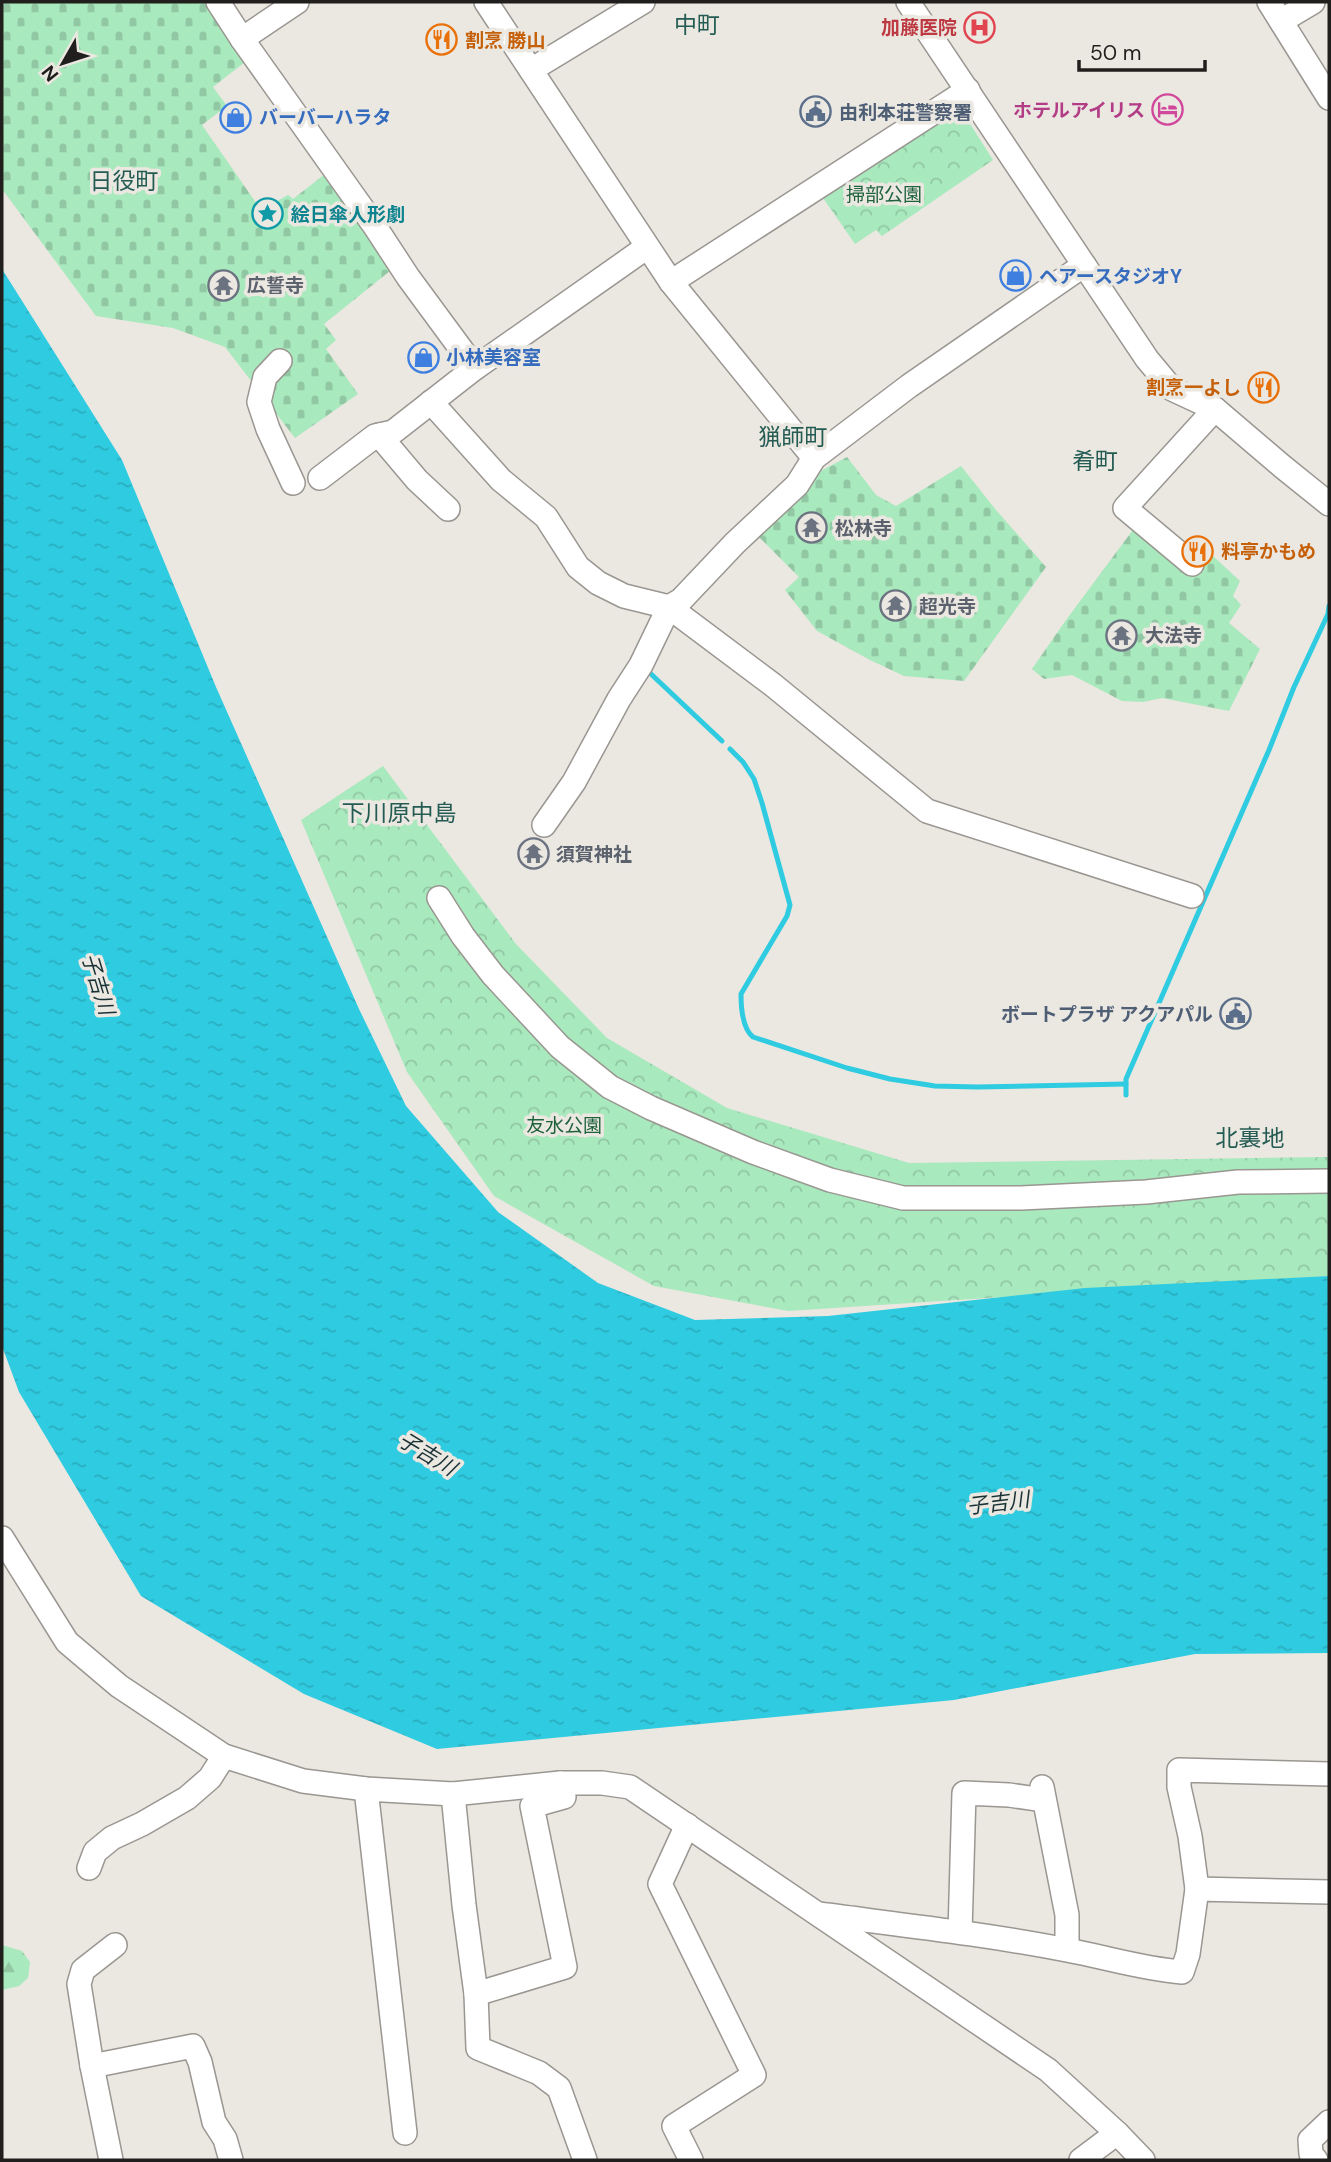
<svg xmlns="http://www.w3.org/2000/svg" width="1331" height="2162" font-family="'DM Sans','Noto Sans JP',sans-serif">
	<defs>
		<pattern id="forest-firs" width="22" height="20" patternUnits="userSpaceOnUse" patternTransform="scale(1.75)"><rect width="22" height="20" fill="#a9e9be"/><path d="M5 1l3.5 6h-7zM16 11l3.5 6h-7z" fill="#91c7a3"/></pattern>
		<pattern id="cemetery-stones" width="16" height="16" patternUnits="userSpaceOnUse" patternTransform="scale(1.75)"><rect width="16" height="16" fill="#a9e9be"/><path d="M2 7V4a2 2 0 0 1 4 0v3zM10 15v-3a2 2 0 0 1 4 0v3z" fill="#91c7a3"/></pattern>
		<pattern id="park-crowns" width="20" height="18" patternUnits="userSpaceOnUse" patternTransform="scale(1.75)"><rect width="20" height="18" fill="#a9e9be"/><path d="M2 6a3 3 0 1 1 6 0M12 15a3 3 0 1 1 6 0" fill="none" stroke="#91c7a3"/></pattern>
		<pattern id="water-ripples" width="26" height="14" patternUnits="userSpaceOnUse" patternTransform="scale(1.75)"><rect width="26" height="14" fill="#2fcbe0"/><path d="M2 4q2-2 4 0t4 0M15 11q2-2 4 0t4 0" fill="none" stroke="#29aec0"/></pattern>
	</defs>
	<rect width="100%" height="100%" fill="#ebe7e1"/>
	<path fill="url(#forest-firs)" d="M2 1945 22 1951 30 1962 28 1978 19 1986 2 1990Z"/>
	<g fill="url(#cemetery-stones)">
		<path d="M2 2H212L249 59 213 87 227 106 202 125 261 210 288 195 293 199 325 174 390 271 324 324 336 340 326 349 358 394 295 438 225 347 173 328 96 316 2 189Z"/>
		<path d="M847 457 876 495 896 506 961 466 996 510 1046 567 964 681 904 676 870 660 817 631 785 590 799 577 757 535 817 473Z"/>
		<path d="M1138 523 1199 571 1212 555 1240 581 1233 596 1241 605 1229 623 1260 649 1229 711 1162 698 1143 702 1122 701 1072 675 1044 679 1032 669 1066 620Z"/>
	</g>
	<g fill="url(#park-crowns)">
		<path d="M954 109 962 111 993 160 882 236 876 230 855 244 821 195Z"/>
		<path d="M383 766 516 944 607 1038 727 1108 909 1163 1329 1157V1276L788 1311 654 1286 494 1196 407 1072 301 820Z"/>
	</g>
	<path fill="url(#water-ripples)" d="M2 269 122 460 216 687 359 1009 406 1106 498 1212 598 1283 695 1320 828 1316 1085 1288 1329 1276V1653L1195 1654 954 1700 437 1749 304 1694 141 1596 19 1392 2 1346Z"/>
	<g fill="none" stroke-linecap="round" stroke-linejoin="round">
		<g stroke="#2fcbe0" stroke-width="5">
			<path d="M651 674 722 741"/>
			<path d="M730 749 743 762 754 779 762 803 790 905 787 916 741 994C741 1007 742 1028 753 1037L847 1068 890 1079 935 1086 977 1087 1126 1084"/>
			<path d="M1126 1095V1079L1269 750 1294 687 1328 614 1329 606"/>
		</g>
		<defs>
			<g id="minor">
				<path d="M218 2 242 39 374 225 408 277 475 368"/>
				<path d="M486 2 671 282 814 458"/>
				<path d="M908 2 1147 359 1172 389 1215 409 1283 467 1329 504"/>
				<path d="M1269 2 1329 98"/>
				<path d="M1281 21 1313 2"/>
				<path d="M242 39 297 2"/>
				<path d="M531 70 643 2"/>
				<path d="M671 282 968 90"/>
				<path d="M280 361 265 377 259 402 268 429 293 483"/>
				<path d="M431 402 501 480 546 517 578 567 598 583 624 596 669 607 773 685 927 811 1192 896"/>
				<path d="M379 435 417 480 448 509"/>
				<path d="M320 478 375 436 393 432 475 368 647 247"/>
				<path d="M1192 564 1125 508 1215 409"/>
				<path d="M544 825 574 782 619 699 641 665 669 607 681 600 735 543 797 485 814 458 909 386 1084 265"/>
				<path d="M439 898 463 936 493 975 560 1047 610 1087 651 1108 753 1152 830 1180 903 1198H1021L1146 1192 1238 1182 1329 1181"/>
				<path d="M2 1538 67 1642 119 1686 224 1756 303 1781 366 1789 453 1794 560 1783H602L630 1787 1048 2070 1117 2133 1143 2160"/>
				<path d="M1042 1787 1067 1915V1949"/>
				<path d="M366 1789 405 2133"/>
				<path d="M453 1794 464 1905 476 1994 478 2048 539 2073 559 2088 585 2160"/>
				<path d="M687 1825 660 1884 754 2075 674 2126 691 2160"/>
				<path d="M89 1868 95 1852 112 1838 142 1824 187 1798 210 1778 224 1756"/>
				<path d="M1197 1889 1190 1836 1179 1787V1770L1329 1774"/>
				<path d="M819 1914C902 1925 985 1934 1067 1950 1105 1957 1143 1969 1182 1972L1188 1954 1197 1889 1329 1892"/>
				<path d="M960 1932 964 1793 1009 1795 1044 1800"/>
				<path d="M476 1994 565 1967 532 1806 564 1797 560 1783"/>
				<path d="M92 2066 193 2046 200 2062 214 2122 225 2139 231 2160"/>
				<path d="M111 2160 92 2066 79 1984 83 1970 115 1945"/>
				<path d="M1081 2160 1117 2133"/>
				<path d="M1316 2160 1311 2154 1310 2140 1329 2122"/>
			</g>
		</defs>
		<use href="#minor" stroke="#9a9691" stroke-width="26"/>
		<use href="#minor" stroke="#fff" stroke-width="23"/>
	</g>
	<defs>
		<symbol id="hospital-ring" viewBox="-11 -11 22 22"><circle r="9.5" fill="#ebe7e1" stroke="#e0444e" stroke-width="1.5"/><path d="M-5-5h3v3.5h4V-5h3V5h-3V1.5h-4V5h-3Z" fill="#e0444e"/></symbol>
		<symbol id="restaurant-ring" viewBox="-11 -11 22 22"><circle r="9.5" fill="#ebe7e1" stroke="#e8710a" stroke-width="1.5"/><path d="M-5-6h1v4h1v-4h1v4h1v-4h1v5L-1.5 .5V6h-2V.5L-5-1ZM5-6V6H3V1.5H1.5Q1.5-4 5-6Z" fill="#e8710a"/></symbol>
		<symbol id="hotel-ring" viewBox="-11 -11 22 22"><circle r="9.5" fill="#ebe7e1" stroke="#d1479c" stroke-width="1.5"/><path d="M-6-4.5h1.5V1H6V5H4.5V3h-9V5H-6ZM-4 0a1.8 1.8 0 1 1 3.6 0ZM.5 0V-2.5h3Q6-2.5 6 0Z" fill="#d1479c"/></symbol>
		<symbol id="civic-ring" viewBox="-11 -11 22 22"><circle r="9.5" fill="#ebe7e1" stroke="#5c6f8a" stroke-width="1.5"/><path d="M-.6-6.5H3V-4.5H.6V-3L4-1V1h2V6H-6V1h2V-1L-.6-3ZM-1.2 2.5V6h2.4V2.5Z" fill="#5c6f8a"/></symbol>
		<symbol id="shop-ring" viewBox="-11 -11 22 22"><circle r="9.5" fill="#ebe7e1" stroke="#3f7fe0" stroke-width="1.5"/><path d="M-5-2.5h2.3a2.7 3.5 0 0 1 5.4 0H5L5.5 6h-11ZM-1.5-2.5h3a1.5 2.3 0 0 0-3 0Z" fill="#3f7fe0"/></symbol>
		<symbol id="sight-ring" viewBox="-11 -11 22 22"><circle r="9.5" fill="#ebe7e1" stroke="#0f9aa8" stroke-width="1.5"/><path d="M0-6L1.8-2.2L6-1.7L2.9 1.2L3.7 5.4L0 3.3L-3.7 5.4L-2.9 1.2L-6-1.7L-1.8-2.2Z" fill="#0f9aa8"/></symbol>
		<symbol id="temple-ring" viewBox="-11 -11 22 22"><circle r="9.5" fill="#ebe7e1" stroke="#6b7280" stroke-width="1.5"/><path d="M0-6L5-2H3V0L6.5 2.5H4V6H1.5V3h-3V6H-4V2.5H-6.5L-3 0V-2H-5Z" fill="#6b7280"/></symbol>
	</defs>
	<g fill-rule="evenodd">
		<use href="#hospital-ring" x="962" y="10" width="35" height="35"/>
		<use href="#restaurant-ring" x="424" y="22" width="35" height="35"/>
		<use href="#hotel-ring" x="1150" y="92" width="35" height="35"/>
		<use href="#civic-ring" x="798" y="94" width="35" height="35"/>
		<use href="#shop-ring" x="218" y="100" width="35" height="35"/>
		<use href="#sight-ring" x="250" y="196" width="35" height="35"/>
		<use href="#shop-ring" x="998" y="258" width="35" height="35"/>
		<use href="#temple-ring" x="206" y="268" width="35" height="35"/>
		<use href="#shop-ring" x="406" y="340" width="35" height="35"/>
		<use href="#restaurant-ring" x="1246" y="370" width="35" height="35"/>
		<use href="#temple-ring" x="794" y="510" width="35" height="35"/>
		<use href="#restaurant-ring" x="1180" y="534" width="35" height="35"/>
		<use href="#temple-ring" x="878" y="588" width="35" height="35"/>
		<use href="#temple-ring" x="1104" y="618" width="35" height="35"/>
		<use href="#temple-ring" x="516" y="836" width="35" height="35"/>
		<use href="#civic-ring" x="1218" y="996" width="35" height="35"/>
	</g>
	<g text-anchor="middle" stroke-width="7" stroke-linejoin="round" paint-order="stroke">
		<g font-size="19" font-weight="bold" fill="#be3a42" stroke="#ebe7e1" text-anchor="end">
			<text x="957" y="34">加藤医院</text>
		</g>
		<g font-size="19" font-weight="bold" fill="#c56008" stroke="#ebe7e1" text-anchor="start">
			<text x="465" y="47">割烹 勝山</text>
			<text x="1241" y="394" text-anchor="end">割烹一よし</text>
			<text x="1221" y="558">料亭かもめ</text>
		</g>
		<g font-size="19" font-weight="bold" fill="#b23c85" stroke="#ebe7e1" text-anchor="end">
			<text x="1145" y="117">ホテルアイリス</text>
		</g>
		<g font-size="19" font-weight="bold" fill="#4e5e75" stroke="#ebe7e1" text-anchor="start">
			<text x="839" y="119">由利本荘警察署</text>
			<text x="1213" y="1021" text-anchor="end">ボートプラザ アクアパル</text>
		</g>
		<g font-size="19" font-weight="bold" fill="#366cbe" stroke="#ebe7e1" text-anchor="start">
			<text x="259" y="124">バーバーハラタ</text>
			<text x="1039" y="283">ヘアースタジオY</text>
			<text x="446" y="364">小林美容室</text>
		</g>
		<g font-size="19" fill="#1e623c" stroke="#ebe7e1">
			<text x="884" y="201">掃部公園</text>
			<text x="564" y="1132">友水公園</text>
		</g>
		<g font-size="19" font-weight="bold" fill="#0d838f" stroke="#ebe7e1" text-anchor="start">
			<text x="291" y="221">絵日傘人形劇</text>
		</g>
		<g font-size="19" font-weight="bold" fill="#5b616d" stroke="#ebe7e1" text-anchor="start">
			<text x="247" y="292">広誓寺</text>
			<text x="835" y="535">松林寺</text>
			<text x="919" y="613">超光寺</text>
			<text x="1145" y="642">大法寺</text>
			<text x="556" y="861">須賀神社</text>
		</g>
		<g font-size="21" font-style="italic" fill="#193135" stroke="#ebe7e1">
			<text transform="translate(98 984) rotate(73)" y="7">子吉川</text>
			<text transform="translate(427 1454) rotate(31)" y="7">子吉川</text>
			<text transform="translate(998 1503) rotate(-7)" y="7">子吉川</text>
		</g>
		<g font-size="23" fill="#245c54" stroke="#ebe7e1">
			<text x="697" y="33">中町</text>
			<text x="124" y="189">日役町</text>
			<text x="793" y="445">猟師町</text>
			<text x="1095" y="469">肴町</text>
			<text x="399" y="821">下川原中島</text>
			<text x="1250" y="1146">北裏地</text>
		</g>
	</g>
	<rect width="1331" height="2162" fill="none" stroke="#201f1d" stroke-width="7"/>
	<g transform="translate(63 63) rotate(231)" stroke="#ebe7e1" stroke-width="5" paint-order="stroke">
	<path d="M0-5L12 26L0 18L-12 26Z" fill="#201f1d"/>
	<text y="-10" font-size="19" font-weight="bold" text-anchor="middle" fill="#201f1d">N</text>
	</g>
	<path d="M1079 60v10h126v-10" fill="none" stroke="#201f1d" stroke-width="3.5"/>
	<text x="1090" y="60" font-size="21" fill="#201f1d" stroke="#ebe7e1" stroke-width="5" paint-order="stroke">50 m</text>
</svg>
